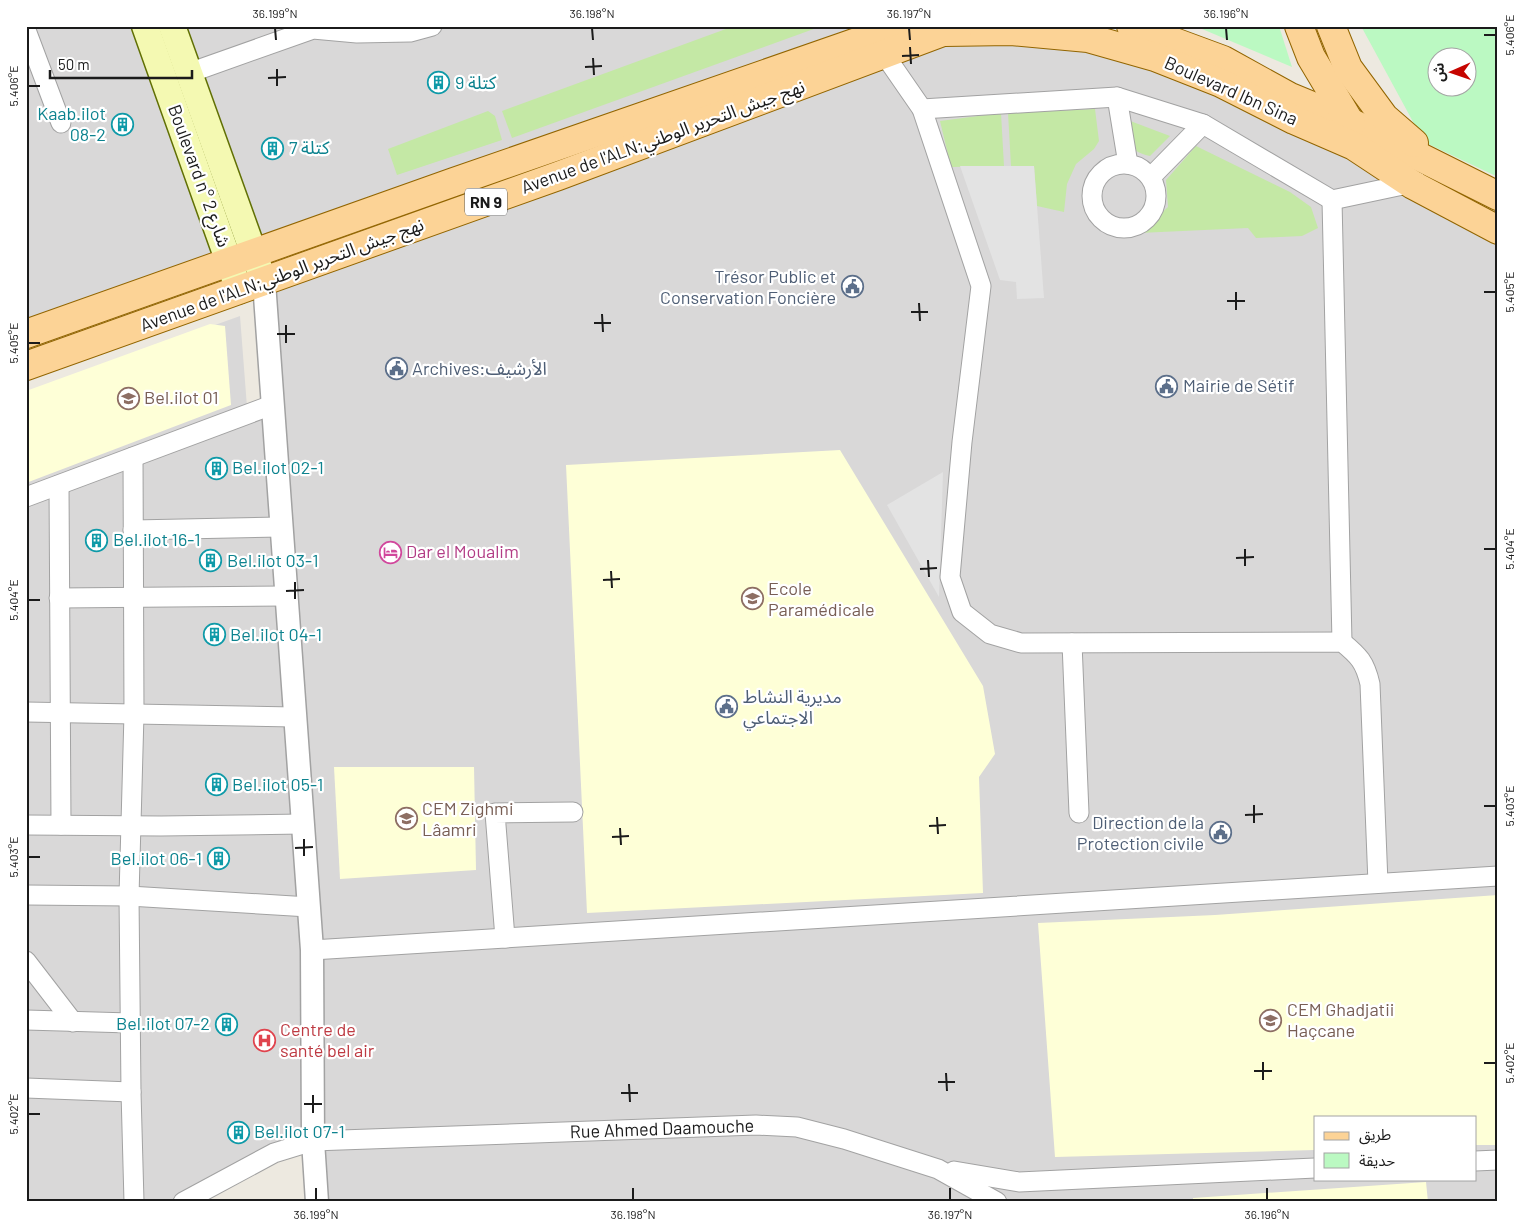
<svg xmlns="http://www.w3.org/2000/svg" width="1524" height="1228" font-family="Barlow,'Noto Sans Arabic',sans-serif">
	<rect width="100%" height="100%" fill="#ede9e0"/>
	<g fill="#d9d8d8" fill-rule="evenodd">
		<path d="M30 26H136L219 255 26 324V46Z"/>
		<path d="M182 26H874L260 241Z"/>
		<path d="M945 41 1086 47 1152 65 1350 155 1393 183 1332 194 1117 91 925 103 895 59Z"/>
		<path d="M883 64 918 113 975 288 944 577 989 639 1347 648 1338 205 1406 191 1498 240V871L510 932 494 807 499 933 321 944 273 288Z"/>
		<path d="M1112 103 1121 158 1104 163 1095 172 1088 185 1087 198 1089 209 1096 221 1105 228 1117 233H1131L1142 229 1153 220 1162 200 1158 178 1204 131 1326 203 1336 636 1021 637 993 628 966 608 955 576 987 285 930 114Z"/>
		<path d="M1124 105 1193 127 1151 169 1133 159Z"/>
		<circle cx="1124" cy="196" r="26"/>
		<path d="M225 273 228 284 26 357V343Z"/>
		<path d="M240 316 248 420 264 415 300 912 304 1137 274 1146 172 1202H26V393Z"/>
		<path d="M1498 883V1202H326L322 1135 321 955ZM1315 1117H1475V1179H1315Z"/>
	</g>
	<g fill="#feffd7">
		<path d="M210 324 225 326 231 405 26 483V391Z"/>
		<path d="M840 450 983 686 995 754 979 777 983 893 587 913 566 465Z"/>
		<path d="M334 767H474L476 870 340 879Z"/>
		<path d="M1498 895V1145H1475V1117H1315V1150L1055 1157 1038 923 1215 915Z"/>
		<path d="M1426 1182 1428 1202H1193V1198Z"/>
	</g>
	<g fill="#c4e8a5">
		<path d="M734 26H822L512 138 502 111Z"/>
		<path d="M1095 109 1099 141 1094 149 1076 164 1067 184 1064 212 1037 206 1034 166H1011L1008 113Z"/>
		<path d="M488 111 495 116 502 140 397 175 388 149Z"/>
		<path d="M1001 113 1004 166 951 167 940 121Z"/>
		<path d="M1125 119 1170 136 1150 156C1126 151 1129 140 1125 119Z"/>
		<path d="M1196 146 1290 192 1311 207 1318 228 1302 236 1256 238 1248 228 1139 233 1168 207 1166 180Z"/>
	</g>
	<g fill="#bbf9c2" fill-rule="evenodd">
		<path d="M1195 26H1279L1292 67Z"/>
		<path d="M1361 26H1498V177L1424 142ZM1436 58H1466V88H1436Z"/>
	</g>
	<g fill="#e3e3e3">
		<path d="M960 166H1034L1044 298 1017 299 1016 282 1000 280Z"/>
		<path d="M943 472 939 597 887 505Z"/>
	</g>
	<g fill="none" stroke-linecap="round" stroke-linejoin="round">
		<defs>
			<g id="minor">
				<path d="M26 30 61 123"/>
				<path d="M884 54 922 109 981 286 962 442 950 577 962 612 990 634 1021 643 1342 642C1359 656 1365 662 1370 684L1378 883"/>
				<path d="M189 73 313 29 357 33 410 32 432 26"/>
				<path d="M1117 97 1128 164"/>
				<path d="M922 109 1117 97 1203 124 1332 200 1417 182"/>
				<circle cx="1124" cy="196" r="32"/>
				<path d="M1151 177 1203 124"/>
				<path d="M1332 200 1342 642"/>
				<path d="M133 457 134 714 129 896 131 1092 134 1202"/>
				<path d="M59 485 61 825"/>
				<path d="M26 497 272 405"/>
				<path d="M133 530 280 527"/>
				<path d="M59 598 285 596"/>
				<path d="M1072 643 1079 813"/>
				<path d="M26 712 294 717"/>
				<path d="M26 825 161 826 303 824"/>
				<path d="M26 895 129 896 309 907"/>
				<path d="M505 938 495 813 573 812"/>
				<path d="M312 950 1498 876"/>
				<path d="M26 961 73 1022"/>
				<path d="M26 1020 130 1023"/>
				<path d="M26 1088 131 1092"/>
				<path d="M1475 1161 1498 1160"/>
				<path d="M954 1171 1019 1182 1315 1168"/>
				<path d="M183 1202 274 1153 313 1141 756 1125 797 1127 844 1139 938 1169 997 1202"/>
			</g>
			<path id="tertiary" d="M264 282 312 950 313 1141 317 1202"/>
			<g id="secondary">
				<path d="M145 26 239 290"/>
				<path d="M172 26 264 282"/>
			</g>
			<g id="primary">
				<path d="M1131 26 1223 60 1290 97 1346 120 1498 196"/>
				<path d="M1299 26 1311 57 1351 124"/>
				<path d="M1331 26 1348 68 1384 117 1414 143"/>
				<path d="M944 32 1011 31 1088 38 1155 57 1221 83 1294 120 1354 146 1413 185 1498 230"/>
				<path d="M26 334 454 182 903 26"/>
				<path d="M26 366 558 176 959 26"/>
			</g>
		</defs>
		<use href="#minor" stroke="#a2a2a2" stroke-width="21"/>
		<use href="#tertiary" stroke="#a2a2a2" stroke-width="25"/>
		<use href="#secondary" stroke="#617004" stroke-width="29"/>
		<use href="#primary" stroke="#926500" stroke-width="30"/>
		<use href="#minor" stroke="#fff" stroke-width="19"/>
		<use href="#tertiary" stroke="#fff" stroke-width="22"/>
		<use href="#secondary" stroke="#f4f9b2" stroke-width="26"/>
		<use href="#primary" stroke="#fcd396" stroke-width="28"/>
	</g>
	<path fill="none" stroke="#1b1b1b" stroke-width="2" d="M275 28 276 40M592 28 593 40M909 28 910 40M1226 28 1227 40M1484 35H1496M910 47 911 64M902 56 919 55M593 58 594 75M585 67 602 66M277 69V86M268 78 286 77M28 86H40M1236 292V310M1484 292H1496M1227 301H1245M919 303 920 321M911 312H928M602 314 603 332M594 323H611M286 325V343M277 334H295M28 343H40M1245 549V566M1484 549H1496M1236 558 1254 557M928 560 929 577M920 569 937 568M611 571 612 588M603 580 620 579M295 582V599M286 591 304 590M28 600H40M1254 805V823M1484 806H1496M1245 815 1263 814M937 817 938 834M929 826 946 825M620 828 621 845M612 837 629 836M304 839V856M295 848 313 847M28 857H40M1263 1062V1080M1484 1063H1496M1254 1071H1272M946 1073 947 1091M938 1082H955M629 1084 630 1102M621 1093H638M313 1095V1113M304 1104H322M28 1114H40M316 1188V1200M633 1188V1200M950 1188V1200M1267 1188V1200"/>
	<defs>
		<symbol id="building-ring" viewBox="-11 -11 22 22"><circle r="9.5" fill="#fff" stroke="#0f9aa8" stroke-width="1.5"/><path d="M-4-6H4V6H1V3H-1V6H-4ZM-2.5-4.3h1.7v1.8h-1.7ZM.8-4.3h1.7v1.8H.8ZM-2.5-1h1.7V.8h-1.7ZM.8-1h1.7V.8H.8Z" fill="#0f9aa8"/></symbol>
		<symbol id="civic-ring" viewBox="-11 -11 22 22"><circle r="9.5" fill="#fff" stroke="#5c6f8a" stroke-width="1.5"/><path d="M-.6-6.5H3V-4.5H.6V-3L4-1V1h2V6H-6V1h2V-1L-.6-3ZM-1.2 2.5V6h2.4V2.5Z" fill="#5c6f8a"/></symbol>
		<symbol id="school-ring" viewBox="-11 -11 22 22"><circle r="9.5" fill="#fff" stroke="#8d6e63" stroke-width="1.5"/><path d="M0-5L7-2L0 1L-7-2ZM-4 1L0 2.5L4 1V4Q0 6-4 4Z" fill="#8d6e63"/></symbol>
		<symbol id="hotel-ring" viewBox="-11 -11 22 22"><circle r="9.5" fill="#fff" stroke="#d1479c" stroke-width="1.5"/><path d="M-6-4.5h1.5V1H6V5H4.5V3h-9V5H-6ZM-4 0a1.8 1.8 0 1 1 3.6 0ZM.5 0V-2.5h3Q6-2.5 6 0Z" fill="#d1479c"/></symbol>
		<symbol id="university-ring" viewBox="-11 -11 22 22"><circle r="9.5" fill="#fff" stroke="#8d6e63" stroke-width="1.5"/><path d="M0-5L7-2L0 1L-7-2ZM-4 1L0 2.5L4 1V4Q0 6-4 4Z" fill="#8d6e63"/></symbol>
		<symbol id="hospital-ring" viewBox="-11 -11 22 22"><circle r="9.5" fill="#fff" stroke="#e0444e" stroke-width="1.5"/><path d="M-5-5h3v3.5h4V-5h3V5h-3V1.5h-4V5h-3Z" fill="#e0444e"/></symbol>
	</defs>
	<g fill-rule="evenodd">
		<use href="#building-ring" x="426" y="70" width="25" height="25"/>
		<use href="#building-ring" x="110" y="112" width="25" height="25"/>
		<use href="#building-ring" x="260" y="136" width="25" height="25"/>
		<use href="#civic-ring" x="840" y="274" width="25" height="25"/>
		<use href="#civic-ring" x="384" y="356" width="25" height="25"/>
		<use href="#civic-ring" x="1154" y="374" width="25" height="25"/>
		<use href="#school-ring" x="116" y="386" width="25" height="25"/>
		<use href="#building-ring" x="204" y="456" width="25" height="25"/>
		<use href="#building-ring" x="84" y="528" width="25" height="25"/>
		<use href="#hotel-ring" x="378" y="540" width="25" height="25"/>
		<use href="#building-ring" x="198" y="548" width="25" height="25"/>
		<use href="#university-ring" x="740" y="586" width="25" height="25"/>
		<use href="#building-ring" x="202" y="622" width="25" height="25"/>
		<use href="#civic-ring" x="714" y="694" width="25" height="25"/>
		<use href="#building-ring" x="204" y="772" width="25" height="25"/>
		<use href="#school-ring" x="394" y="806" width="25" height="25"/>
		<use href="#civic-ring" x="1208" y="820" width="25" height="25"/>
		<use href="#building-ring" x="206" y="846" width="25" height="25"/>
		<use href="#university-ring" x="1258" y="1008" width="25" height="25"/>
		<use href="#building-ring" x="214" y="1012" width="25" height="25"/>
		<use href="#hospital-ring" x="252" y="1028" width="25" height="25"/>
		<use href="#building-ring" x="226" y="1120" width="25" height="25"/>
	</g>
	<g text-anchor="middle" stroke-width="4.5" stroke-linejoin="round" paint-order="stroke">
		<rect fill="#fff" stroke="#5f5f5f" stroke-width="1" x="465" y="188.5" width="42" height="27" rx="4"/>
		<g font-size="16" font-weight="bold" fill="#1b1b1b">
			<text x="486" y="208">RN 9</text>
		</g>
		<g font-size="18" fill="#0d838f" stroke="#fff" text-anchor="start">
			<text x="455" y="89">كتلة 9</text>
			<text x="106" y="120" text-anchor="end">Kaab.ilot<tspan x="106" dy="21">08-2</tspan></text>
			<text x="289" y="154">كتلة 7</text>
			<text x="232" y="474">Bel.ilot 02-1</text>
			<text x="113" y="546">Bel.ilot 16-1</text>
			<text x="227" y="567">Bel.ilot 03-1</text>
			<text x="230" y="641">Bel.ilot 04-1</text>
			<text x="232" y="791">Bel.ilot 05-1</text>
			<text x="202" y="865" text-anchor="end">Bel.ilot 06-1</text>
			<text x="210" y="1030" text-anchor="end">Bel.ilot 07-2</text>
			<text x="254" y="1138">Bel.ilot 07-1</text>
		</g>
		<g font-size="18" fill="#1b1b1b" stroke="#fff">
			<text transform="translate(1231 91) rotate(24)" y="6">Boulevard Ibn Sina</text>
			<text transform="translate(663 137) rotate(-20)" y="6">Avenue de l'ALN;نهج جيش التحرير الوطني</text>
			<text transform="translate(199 176) rotate(70)" y="6">Boulevard n° شارع 2</text>
			<text transform="translate(282 275) rotate(-20)" y="6">Avenue de l'ALN;نهج جيش التحرير الوطني</text>
			<text transform="translate(662 1129) rotate(-2)" y="6">Rue Ahmed Daamouche</text>
		</g>
		<g font-size="18" fill="#4e5e75" stroke="#fff" text-anchor="start">
			<text x="836" y="283" text-anchor="end">Trésor Public et<tspan x="836" dy="21">Conservation Foncière</tspan></text>
			<text x="412" y="375">Archives:الأرشيف</text>
			<text x="1183" y="392">Mairie de Sétif</text>
			<text x="743" y="703">مديرية النشاط<tspan x="743" dy="21">الاجتماعي</tspan></text>
			<text x="1204" y="829" text-anchor="end">Direction de la<tspan x="1204" dy="21">Protection civile</tspan></text>
		</g>
		<g font-size="18" fill="#785e54" stroke="#fff" text-anchor="start">
			<text x="144" y="404">Bel.ilot 01</text>
			<text x="768" y="595">Ecole<tspan x="768" dy="21">Paramédicale</tspan></text>
			<text x="422" y="815">CEM Zighmi<tspan x="422" dy="21">Lâamri</tspan></text>
			<text x="1287" y="1016">CEM Ghadjatii<tspan x="1287" dy="21">Haçcane</tspan></text>
		</g>
		<g font-size="18" fill="#b23c85" stroke="#fff" text-anchor="start">
			<text x="406" y="558">Dar el Moualim</text>
		</g>
		<g font-size="18" fill="#be3a42" stroke="#fff" text-anchor="start">
			<text x="280" y="1036">Centre de<tspan x="280" dy="21">santé bel air</tspan></text>
		</g>
	</g>
	<rect width="1524" height="1228" fill="none" stroke="#ffffff" stroke-width="55"/>
	<rect x="1314" y="1116" width="162" height="65" fill="#ffffff" stroke="#a4a4a4"/>
	<rect x="1324" y="1132" width="25" height="8" fill="#fcd396" stroke="#a4a4a4"/>
	<text x="1359" y="1140" font-size="15" fill="#1b1b1b">طريق</text>
	<rect x="1324" y="1153" width="25" height="15" fill="#bbf9c2" stroke="#a4a4a4"/>
	<text x="1359" y="1166" font-size="15" fill="#1b1b1b">حديقة</text>
	<g transform="translate(1452 72) rotate(268)"><circle r="24" fill="#ffffff" stroke="#a4a4a4"/>
	<path d="M0-4L9 19L0 12L-9 19Z" fill="#c60500"/>
	<text y="-8" font-size="14" font-weight="bold" text-anchor="middle" fill="#1b1b1b">ش</text>
	</g>
	<path d="M50 70v8h142v-8" fill="none" stroke="#1b1b1b" stroke-width="2.5"/>
	<text x="58" y="70" font-size="15" fill="#1b1b1b" stroke="#ffffff" stroke-width="4" paint-order="stroke">50 m</text>
	<rect x="28" y="28" width="1468" height="1172" fill="none" stroke="#1b1b1b" stroke-width="2"/>
	<g font-size="12" text-anchor="middle" fill="#1b1b1b">
		<text x="275" y="18">36.199°N</text>
		<text x="592" y="18">36.198°N</text>
		<text x="909" y="18">36.197°N</text>
		<text x="1226" y="18">36.196°N</text>
		<text transform="translate(1510 35) rotate(-90)" y="4">5.406°E</text>
		<text transform="translate(14 86) rotate(-90)" y="4">5.406°E</text>
		<text transform="translate(1510 292) rotate(-90)" y="4">5.405°E</text>
		<text transform="translate(14 343) rotate(-90)" y="4">5.405°E</text>
		<text transform="translate(1510 549) rotate(-90)" y="4">5.404°E</text>
		<text transform="translate(14 600) rotate(-90)" y="4">5.404°E</text>
		<text transform="translate(1510 806) rotate(-90)" y="4">5.403°E</text>
		<text transform="translate(14 857) rotate(-90)" y="4">5.403°E</text>
		<text transform="translate(1510 1063) rotate(-90)" y="4">5.402°E</text>
		<text transform="translate(14 1114) rotate(-90)" y="4">5.402°E</text>
		<text x="316" y="1219">36.199°N</text>
		<text x="633" y="1219">36.198°N</text>
		<text x="950" y="1219">36.197°N</text>
		<text x="1267" y="1219">36.196°N</text>
	</g>
</svg>
